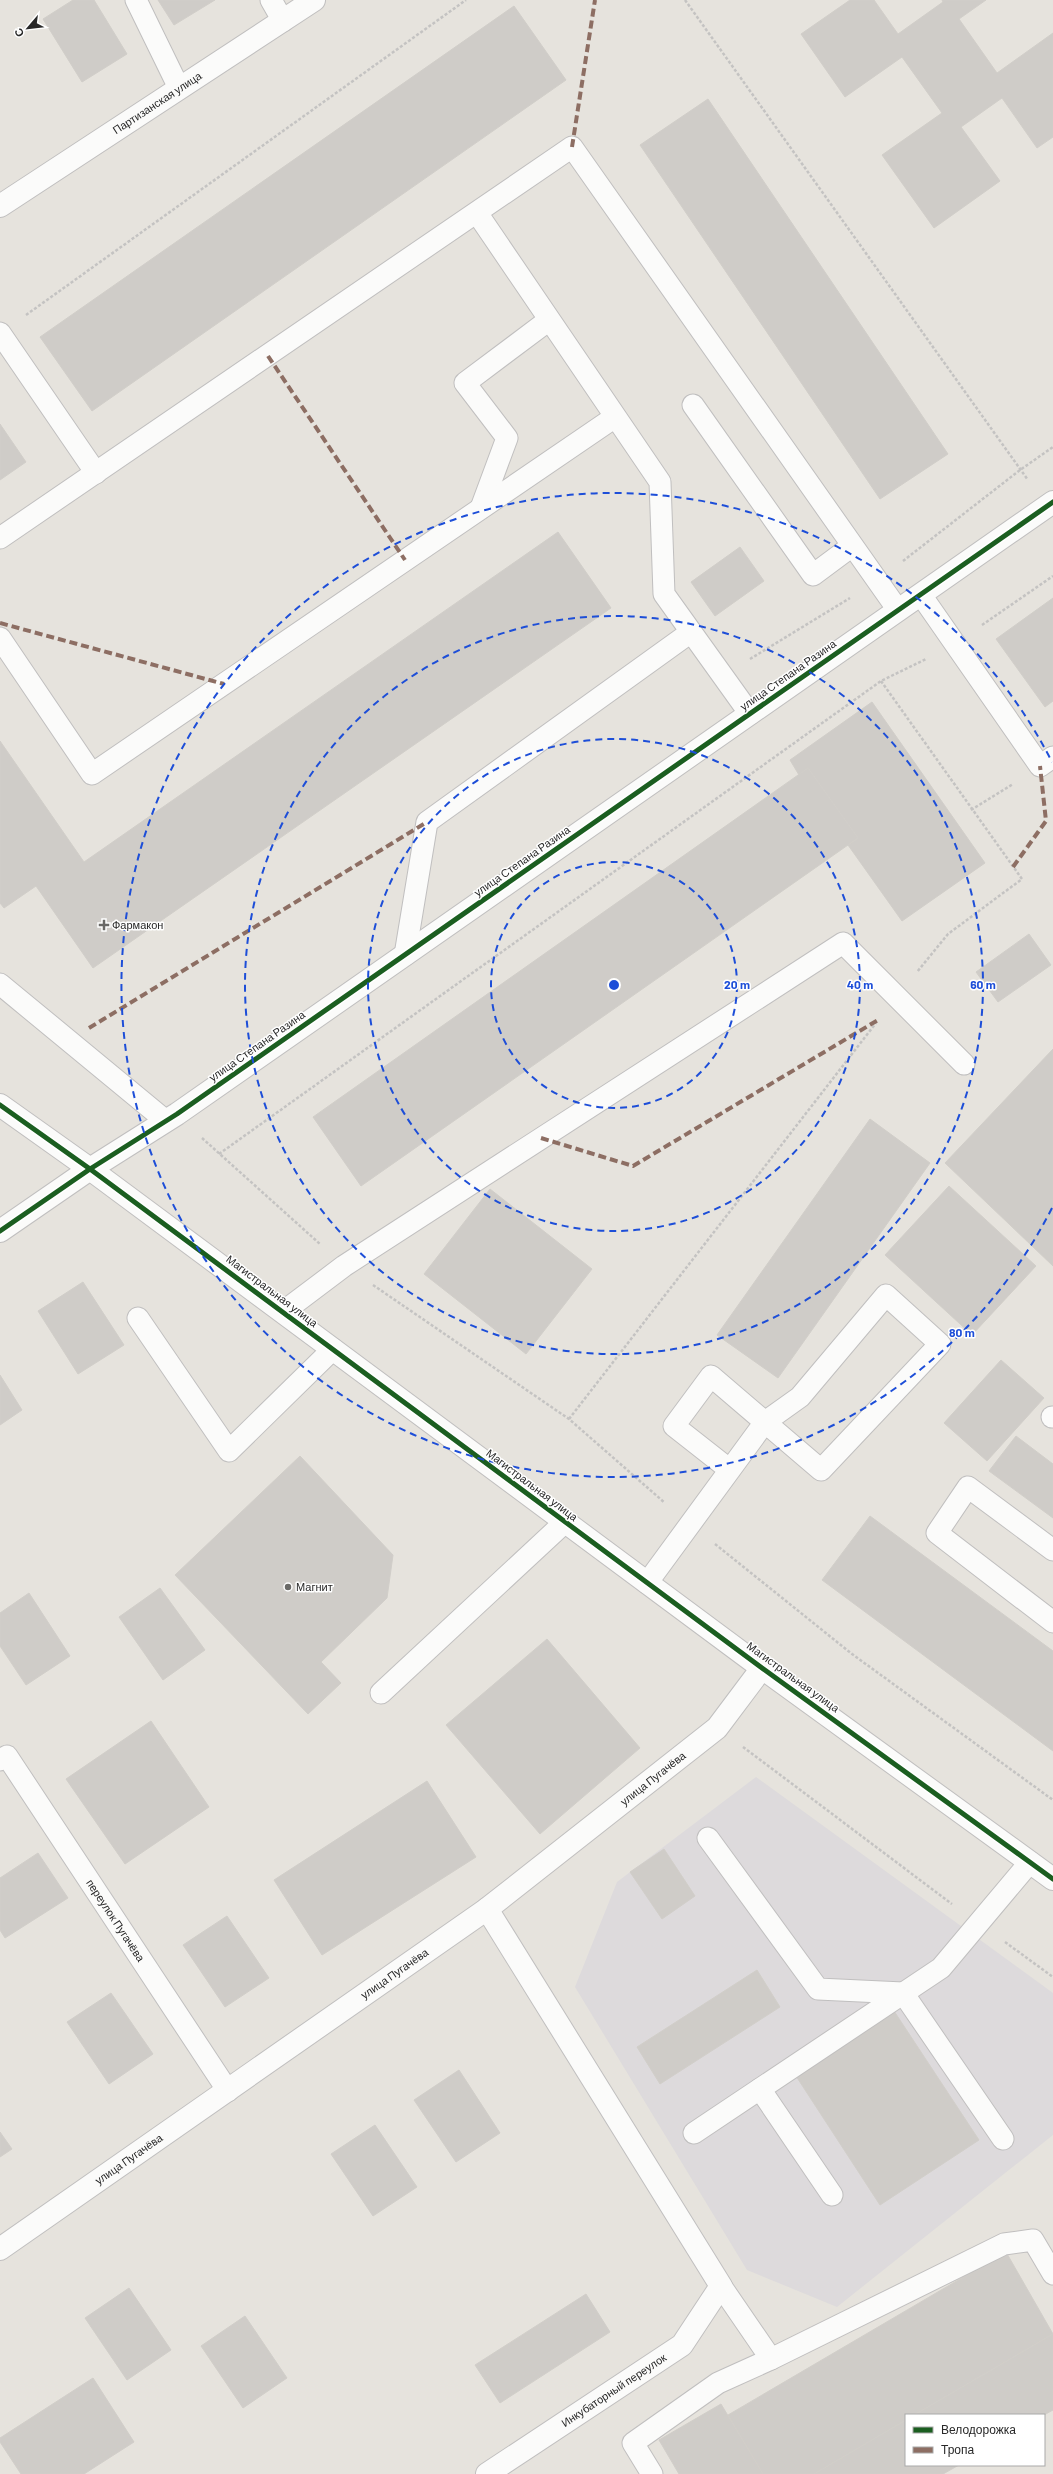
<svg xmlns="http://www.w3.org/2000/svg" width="1053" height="2474" font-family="Barlow,sans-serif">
	<rect width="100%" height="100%" fill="#e6e3dd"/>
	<path fill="#dddadc" d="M756 1777 1053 1993V2135L837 2307 747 2270 575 1987 617 1882Z"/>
	<g fill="#cfccc8" stroke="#d1cec9">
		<path d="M73 0H94L127 54 82 82 43 19Z"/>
		<path d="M158 0H215L174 25Z"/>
		<path d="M850 0H874L898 34 943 2 942 0H986L959 19 997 73 1053 33V137L1037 148 1002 98 961 127 1000 181 934 228 882 155 942 113 902 57 845 97 801 34Z"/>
		<path d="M514 6 566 80 92 411 40 337Z"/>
		<path d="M708 99 948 454 880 499 640 145Z"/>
		<path d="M0 424 26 462 0 480Z"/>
		<path d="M558 532 611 608 93 968 36 886 4 908 0 903V741L84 862Z"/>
		<path d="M740 547 764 581 715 616 691 582Z"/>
		<path d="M1053 598V701L1045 707 996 639Z"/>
		<path d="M872 702 985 863 902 921 848 845 858 838 808 768 799 775 790 760Z"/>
		<path d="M808 768 858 838 361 1186 313 1117Z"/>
		<path d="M1029 934 1051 965 998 1002 976 972Z"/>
		<path d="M1053 1049V1266L945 1163Z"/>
		<path d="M870 1119 930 1163 778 1378 717 1335Z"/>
		<path d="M949 1186 1036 1266 972 1335 885 1255Z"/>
		<path d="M490 1189 592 1269 526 1354 424 1274Z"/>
		<path d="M83 1282 124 1345 78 1374 38 1311Z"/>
		<path d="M1001 1360 1044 1398 987 1461 944 1423Z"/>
		<path d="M0 1375 22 1410 0 1425Z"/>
		<path d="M1016 1436 1053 1464V1518L989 1471Z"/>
		<path d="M300 1456 393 1555 387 1598 321 1662 341 1683 308 1714 175 1575Z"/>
		<path d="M870 1516 1053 1651V1751L822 1580Z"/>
		<path d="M160 1588 205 1650 163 1680 119 1617Z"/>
		<path d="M29 1593 70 1656 26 1685 0 1646V1613Z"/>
		<path d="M547 1639 640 1748 540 1834 446 1725Z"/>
		<path d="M151 1721 209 1807 125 1864 66 1779Z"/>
		<path d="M427 1781 476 1857 322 1955 274 1880Z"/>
		<path d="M664 1849 695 1896 662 1919 630 1872Z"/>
		<path d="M38 1853 68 1898 5 1938 0 1930V1878Z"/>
		<path d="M227 1916 269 1978 225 2007 183 1945Z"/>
		<path d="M757 1970 780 2007 660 2084 637 2047Z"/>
		<path d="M111 1993 153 2054 109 2084 67 2022Z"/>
		<path d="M894 2011 979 2140 880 2205 796 2076Z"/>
		<path d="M459 2070 500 2133 456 2162 414 2100Z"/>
		<path d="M375 2125 417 2187 373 2216 331 2154Z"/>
		<path d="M0 2132 12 2149 0 2157Z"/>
		<path d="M1006 2252 1053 2334 914 2415H906V2420L814 2474H763L728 2415Z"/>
		<path d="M129 2288 171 2350 127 2380 85 2318Z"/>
		<path d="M586 2294 610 2332 500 2403 475 2365Z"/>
		<path d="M245 2316 287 2378 243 2408 201 2346Z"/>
		<path d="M1053 2334V2410L1044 2415H914Z"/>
		<path d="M93 2378 134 2442 84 2474H21L0 2442V2438Z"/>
		<path d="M721 2404 763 2474H679L659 2440Z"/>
		<path d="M906 2420V2465H959L943 2474H814Z"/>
	</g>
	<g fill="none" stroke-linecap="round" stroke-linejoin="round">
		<defs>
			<g id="lane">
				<path d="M136 0 179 88"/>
				<path d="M271 0 283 21"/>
				<path d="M477 213 660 482 664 594 750 714"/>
				<path d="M0 333 96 473"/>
				<path d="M693 405 813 575 852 546"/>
				<path d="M481 508 507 438 465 383 549 320"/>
				<path d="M0 538 572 147 898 610"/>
				<path d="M921 595 1040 766 1053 757"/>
				<path d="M0 638 92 774 615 417"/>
				<path d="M405 955 427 822 691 632"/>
				<path d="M0 984 166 1121"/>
				<path d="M283 1312 344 1266 843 943 964 1064"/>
				<path d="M138 1318 229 1451 333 1349"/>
				<path d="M1052 1417H1053"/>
				<path d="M1053 1550 968 1487 937 1533 1053 1622"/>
				<path d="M647 1583 765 1422 800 1397 886 1295 940 1344 821 1470 711 1376 674 1426 730 1470"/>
				<path d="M381 1693 565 1522"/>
				<path id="s1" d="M0 1760 7 1756 228 2091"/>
				<path d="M708 1838 818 1989 903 1993 1003 2139"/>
				<path d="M760 2089 832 2195"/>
				<path d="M694 2133 941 1968 1030 1862"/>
				<path d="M721 2286 771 2359 1004 2244 1033 2240 1053 2274"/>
				<path d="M652 2474 633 2443 718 2383 771 2359"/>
			</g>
			<g id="street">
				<path id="s2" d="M0 206 314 0"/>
				<path d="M0 1231 90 1169 177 1114 1053 502"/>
				<path id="s3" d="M0 2249 487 1909 717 1728 762 1668"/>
				<path id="s4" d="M487 2474 682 2345 721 2286 487 1909"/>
			</g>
			<path id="secondary" d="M0 1105 90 1169 762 1668 1053 1879"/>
		</defs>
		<use href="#lane" stroke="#c0bfbf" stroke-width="23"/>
		<use href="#street" stroke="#c0bfbf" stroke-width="24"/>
		<use href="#secondary" stroke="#c0bfbf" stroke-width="24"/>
		<g stroke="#c4c3c2" stroke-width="2.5" stroke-dasharray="3 2" stroke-linecap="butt">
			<path d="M685 0 1028 480"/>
			<path d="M26 315 466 0"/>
			<path d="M903 561 1020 470 1053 447"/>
			<path d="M982 625 1053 576"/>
			<path d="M750 659 850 598"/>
			<path d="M881 681 1022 879 948 934 917 972"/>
			<path d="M971 810 1013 784"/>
			<path d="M202 1138 320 1244"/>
			<path d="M219 1154 881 681 926 659"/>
			<path d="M373 1285 569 1419 665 1503"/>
			<path d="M569 1419 876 1023"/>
			<path d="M715 1544 852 1654 1053 1800"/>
			<path d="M743 1747 952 1904"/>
			<path d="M1005 1942 1053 1977"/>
		</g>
		<use href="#lane" stroke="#fbfbfa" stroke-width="21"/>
		<use href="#street" stroke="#fbfbfa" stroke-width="22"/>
		<use href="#secondary" stroke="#fbfbfa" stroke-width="22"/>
		<g stroke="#8d6e63" stroke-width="4" stroke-dasharray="8 4" stroke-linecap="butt">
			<path d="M572 147 595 0"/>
			<path d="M268 356 405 560"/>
			<path d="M0 623 224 684"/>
			<path d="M1013 867 1046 821 1040 766"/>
			<path d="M89 1028 427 822"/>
			<path d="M541 1138 633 1166 878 1020"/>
		</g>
		<defs>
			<g id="cycleway">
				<path d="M0 1105 90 1169 762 1668 1053 1879"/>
				<path d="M0 1231 90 1169 177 1114 1053 502"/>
			</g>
		</defs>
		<use href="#cycleway" stroke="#fff" stroke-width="8"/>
		<use href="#cycleway" stroke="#1b5e20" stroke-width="5"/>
	</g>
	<g fill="none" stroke="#1d4ed8" stroke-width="2" stroke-dasharray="7 5">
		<circle cx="614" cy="985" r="123"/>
		<circle cx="614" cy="985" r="246"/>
		<circle cx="614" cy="985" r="369"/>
		<path d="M1052 1208A492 492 0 1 1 1052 762"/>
	</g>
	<g fill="#6a6967" stroke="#fff" stroke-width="1.5">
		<path d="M102 919h4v4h4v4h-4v4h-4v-4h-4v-4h4z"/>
		<circle cx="288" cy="1587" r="4"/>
	</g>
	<g text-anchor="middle" stroke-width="3" stroke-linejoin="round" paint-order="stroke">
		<g font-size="11" fill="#282828" stroke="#fff">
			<text dy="4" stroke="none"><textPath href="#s2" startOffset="188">Партизанская улица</textPath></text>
			<text transform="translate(788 675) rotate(-35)" y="4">улица Степана Разина</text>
			<text transform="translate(522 861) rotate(-35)" y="4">улица Степана Разина</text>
			<text transform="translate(257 1046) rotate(-35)" y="4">улица Степана Разина</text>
			<text transform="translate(272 1291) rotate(37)" y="4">Магистральная улица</text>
			<text transform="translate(532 1485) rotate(37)" y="4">Магистральная улица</text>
			<text transform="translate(793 1677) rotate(36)" y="4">Магистральная улица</text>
			<text dy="4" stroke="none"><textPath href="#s3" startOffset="805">улица Пугачёва</textPath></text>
			<text dy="4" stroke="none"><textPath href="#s1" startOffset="205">переулок Пугачёва</textPath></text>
			<text dy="4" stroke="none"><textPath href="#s3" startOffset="481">улица Пугачёва</textPath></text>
			<text dy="4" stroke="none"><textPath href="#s3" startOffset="157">улица Пугачёва</textPath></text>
			<text dy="4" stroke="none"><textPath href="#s4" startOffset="152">Инкубаторный переулок</textPath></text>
		</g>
		<g font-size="11" fill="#282828" stroke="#fff" text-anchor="start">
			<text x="112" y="929">Фармакон</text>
			<text x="296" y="1591">Магнит</text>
		</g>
	</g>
	<circle cx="614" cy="985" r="6" fill="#1d4ed8" stroke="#fff" stroke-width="2"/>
	<g font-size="12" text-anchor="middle" font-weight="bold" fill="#1d4ed8" stroke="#fff" stroke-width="3" stroke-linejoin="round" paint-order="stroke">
		<text x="737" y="989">20 m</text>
		<text x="860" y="989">40 m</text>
		<text x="983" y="989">60 m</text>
		<text x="962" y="1337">80 m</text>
	</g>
	<rect x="905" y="2414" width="140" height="52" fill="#ffffff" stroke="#a9a9a9"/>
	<rect x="913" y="2427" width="20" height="6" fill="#1b5e20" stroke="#a9a9a9"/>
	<text x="941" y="2434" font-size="12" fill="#282828">Велодорожка</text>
	<rect x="913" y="2447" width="20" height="6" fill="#8d6e63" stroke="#a9a9a9"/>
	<text x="941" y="2454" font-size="12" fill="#282828">Тропа</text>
	<g transform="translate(28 28) rotate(242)" stroke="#ffffff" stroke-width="3" paint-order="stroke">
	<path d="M0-3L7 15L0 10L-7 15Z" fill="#282828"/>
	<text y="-6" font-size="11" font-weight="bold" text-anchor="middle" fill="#282828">С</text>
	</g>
</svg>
